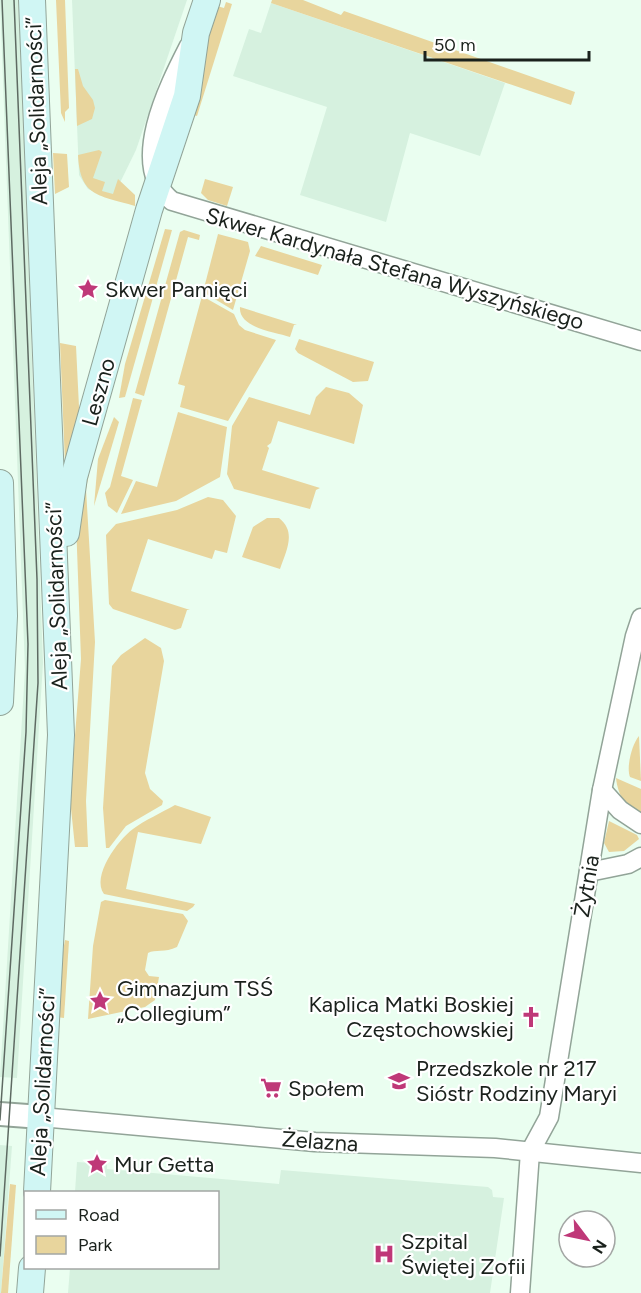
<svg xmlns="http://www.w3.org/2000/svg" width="641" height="1293" font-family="Figtree,sans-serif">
	<rect width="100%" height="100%" fill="#eafef0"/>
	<g fill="#d6f1df">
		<path d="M0 0H19L43 663 17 1078 0 1077 25 670Z"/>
		<path d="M72 0H187L136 150 112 199 88 189 79 175Z"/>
		<path d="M271 3 505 83 480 156 410 133 386 222 300 195 327 107 233 76 249 29 261 33Z"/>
		<path d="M0 1145 12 1146 1 1293H0Z"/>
		<path d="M77 1162 107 1164V1169L279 1184 281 1170 488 1187 492 1190 493 1197 504 1198 490 1293H68L70 1268H218V1192H75Z"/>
	</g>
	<g fill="#e8d59d">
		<path d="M56 0H65L69 108 65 112V122L61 113Z"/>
		<path d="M272 0H303L341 15 344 11 575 92 571 105 271 3Z"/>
		<path d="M226 2 232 4 197 116 187 113 217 6 224 8Z"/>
		<path d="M75 69H78L83 86 93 100 95 108 92 119 77 126Z"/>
		<path d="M99 150 102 152 93 178 105 182 102 191 113 194 118 179 135 195V206C100 195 80 198 78 155Z"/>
		<path d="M53 153 67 154 69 187 55 194Z"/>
		<path d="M205 179 233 187 227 206 208 200 201 193Z"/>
		<path d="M165 229 172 230 125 397 119 398 125 364Z"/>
		<path d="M184 230 200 235 199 240 188 237 144 396 135 393 180 232Z"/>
		<path d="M218 234 248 242 250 251 233 310 203 292Z"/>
		<path d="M261 246 322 265 318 275 255 256Z"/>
		<path d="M202 296 234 314 239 325 245 330 276 340 228 421 180 407 185 386 178 384Z"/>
		<path d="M240 307 297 325H294L290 337C275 332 238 328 240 307Z"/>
		<path d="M299 339 374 362 368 381 353 382 298 353 295 349Z"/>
		<path d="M60 343 76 346 79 407 84 409 65 463Z"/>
		<path d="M326 387 349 393 363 405 354 444 278 421 271 443 267 446 269 448 262 470 320 488 316 490 310 509 234 489 227 474 232 426 249 397 310 415 316 397Z"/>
		<path d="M133 398 142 400 121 476 133 480 117 513 108 506 105 493 110 487Z"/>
		<path d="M178 412 227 427 220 477 176 501 121 514 136 481 157 487Z"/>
		<path d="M99 413 106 415 95 442 86 489 95 642 86 801 88 847H75L70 799 81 659 76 522Z"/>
		<path d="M114 417 119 422 94 506 98 459Z"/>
		<path d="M208 497 223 500 236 516 227 553 215 550 212 559 148 539 131 591 190 610H187L181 628 175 630 113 609 109 604 106 535 116 524 177 510Z"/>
		<path d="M267 518H279C297 532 286 551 280 569L242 557 253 527Z"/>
		<path d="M145 638 161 648 164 661 145 773 150 789 163 801 162 805 126 826 109 848H106L103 808 112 666 121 655Z"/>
		<path d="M639 736 641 781 630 777C626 767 632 744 639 736Z"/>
		<path d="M616 778 641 789V814C625 806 618 796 616 778Z"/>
		<path d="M175 805 211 817 201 844 138 832 126 889 195 904 193 907 187 911 104 894C91 876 118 840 133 829 145 820 161 813 175 805Z"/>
		<path d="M609 821 637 835 639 839 624 851 609 852 604 843Z"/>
		<path d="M105 900 183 914 188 921 177 947C165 953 155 949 148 953L145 970 149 976 159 977 155 1000 145 1007 88 1019 93 946 101 902Z"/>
		<path d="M65 940 69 941 64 1018 56 1017 59 974Z"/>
		<path d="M10 1184 16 1185 8 1293H1Z"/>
	</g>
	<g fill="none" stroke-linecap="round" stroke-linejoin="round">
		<defs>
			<g id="minor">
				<path d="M189 46C169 85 127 166 172 201L641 341"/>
				<path d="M602 790 620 810 641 824"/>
				<path d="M589 872 628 864 641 857"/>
				<path d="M41 1117 315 1142 495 1148 641 1163"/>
				<path d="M520 1293 530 1152 549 1117 602 790 635 636 641 618"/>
			</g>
			<path id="tertiary" d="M0 1114 41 1117"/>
			<g id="secondary">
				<path d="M32 0 61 735 37 1192"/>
				<path d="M0 483 4 616 0 702"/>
				<path d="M66 533 74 477 149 210 187 96 196 33 207 0"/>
				<path d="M30 1293 32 1268"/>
			</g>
		</defs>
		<use href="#minor" stroke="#92a498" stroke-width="21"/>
		<use href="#tertiary" stroke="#92a498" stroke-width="26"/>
		<use href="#secondary" stroke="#92a498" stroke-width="28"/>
		<use href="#minor" stroke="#fff" stroke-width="18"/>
		<use href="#tertiary" stroke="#fff" stroke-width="22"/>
		<use href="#secondary" stroke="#d0f6f4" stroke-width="26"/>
		<g stroke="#5e6a62" stroke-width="1.5">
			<path d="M0 1120 26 732 28 644 2 0"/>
			<path d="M0 1256 38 683 37 579 14 0"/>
		</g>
	</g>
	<defs>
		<symbol id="sight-bare" viewBox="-9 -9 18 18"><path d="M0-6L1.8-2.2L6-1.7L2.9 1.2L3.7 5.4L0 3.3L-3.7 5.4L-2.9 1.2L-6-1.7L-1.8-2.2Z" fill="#bf3878" stroke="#fff" stroke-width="2.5" paint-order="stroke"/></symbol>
		<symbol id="church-bare" viewBox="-9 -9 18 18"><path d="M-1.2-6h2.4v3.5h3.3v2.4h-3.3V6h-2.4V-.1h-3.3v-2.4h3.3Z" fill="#bf3878" stroke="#fff" stroke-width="2.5" paint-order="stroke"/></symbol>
		<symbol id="school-bare" viewBox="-9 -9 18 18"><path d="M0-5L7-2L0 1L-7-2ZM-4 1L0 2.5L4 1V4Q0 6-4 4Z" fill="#bf3878" stroke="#fff" stroke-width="2.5" paint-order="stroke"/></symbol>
		<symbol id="supermarket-bare" viewBox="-9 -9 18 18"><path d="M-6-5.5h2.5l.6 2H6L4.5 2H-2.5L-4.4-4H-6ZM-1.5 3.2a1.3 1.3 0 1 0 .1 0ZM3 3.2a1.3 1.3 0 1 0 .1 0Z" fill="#bf3878" stroke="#fff" stroke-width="2.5" paint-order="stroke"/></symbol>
		<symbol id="hospital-bare" viewBox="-9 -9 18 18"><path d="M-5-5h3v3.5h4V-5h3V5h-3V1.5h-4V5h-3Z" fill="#bf3878" stroke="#fff" stroke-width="2.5" paint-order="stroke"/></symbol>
	</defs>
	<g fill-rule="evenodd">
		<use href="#sight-bare" x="73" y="274" width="30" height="30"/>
		<use href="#sight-bare" x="85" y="986" width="30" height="30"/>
		<use href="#church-bare" x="516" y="1002" width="30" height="30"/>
		<use href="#school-bare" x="384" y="1066" width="30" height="30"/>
		<use href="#supermarket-bare" x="256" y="1073" width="30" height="30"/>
		<use href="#sight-bare" x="82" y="1149" width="30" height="30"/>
		<use href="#hospital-bare" x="369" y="1239" width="30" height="30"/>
	</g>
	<g text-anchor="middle" stroke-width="4.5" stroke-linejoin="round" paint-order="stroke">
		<g font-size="22" fill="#1a211c" stroke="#fff">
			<text transform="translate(36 111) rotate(-92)" y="8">Aleja „Solidarności”</text>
			<text transform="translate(395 268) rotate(16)" y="8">Skwer Kardynała Stefana Wyszyńskiego</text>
			<text transform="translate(98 392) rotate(-74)" y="8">Leszno</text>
			<text transform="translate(56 596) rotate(-92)" y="8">Aleja „Solidarności”</text>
			<text transform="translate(586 886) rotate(-80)" y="8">Żytnia</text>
			<text transform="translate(42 1082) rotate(-87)" y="8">Aleja „Solidarności”</text>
			<text transform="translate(320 1141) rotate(4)" y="8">Żelazna</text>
		</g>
		<g font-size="22" fill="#1a211c" stroke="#fff" text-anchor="start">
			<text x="105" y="297">Skwer Pamięci</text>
			<text x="117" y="996">Gimnazjum TSŚ<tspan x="117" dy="25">„Collegium”</tspan></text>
			<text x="514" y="1012" text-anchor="end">Kaplica Matki Boskiej<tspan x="514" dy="25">Częstochowskiej</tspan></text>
			<text x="416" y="1076">Przedszkole nr 217<tspan x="416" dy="25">Sióstr Rodziny Maryi</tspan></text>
			<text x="288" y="1096">Społem</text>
			<text x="114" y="1172">Mur Getta</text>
			<text x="401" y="1249">Szpital<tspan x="401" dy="25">Świętej Zofii</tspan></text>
		</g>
	</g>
	<rect x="24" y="1191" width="195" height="78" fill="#ffffff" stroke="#a3a6a4" stroke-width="1.5"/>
	<rect x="36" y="1210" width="30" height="9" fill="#d0f6f4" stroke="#a3a6a4" stroke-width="1.5"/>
	<text x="78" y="1221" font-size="18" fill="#1a211c">Road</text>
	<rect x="36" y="1236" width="30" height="18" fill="#e8d59d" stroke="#a3a6a4" stroke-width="1.5"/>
	<text x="78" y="1251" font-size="18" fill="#1a211c">Park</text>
	<g transform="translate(587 1239) rotate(122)"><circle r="28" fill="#ffffff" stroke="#a3a6a4" stroke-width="1.5"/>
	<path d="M0-4.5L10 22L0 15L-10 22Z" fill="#bf3878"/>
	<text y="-9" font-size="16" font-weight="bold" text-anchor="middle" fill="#1a211c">N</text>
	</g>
	<path d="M425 51v9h164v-9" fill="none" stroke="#1a211c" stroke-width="3"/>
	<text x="434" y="51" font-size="18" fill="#1a211c" stroke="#ffffff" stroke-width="4.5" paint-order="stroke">50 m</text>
</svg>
